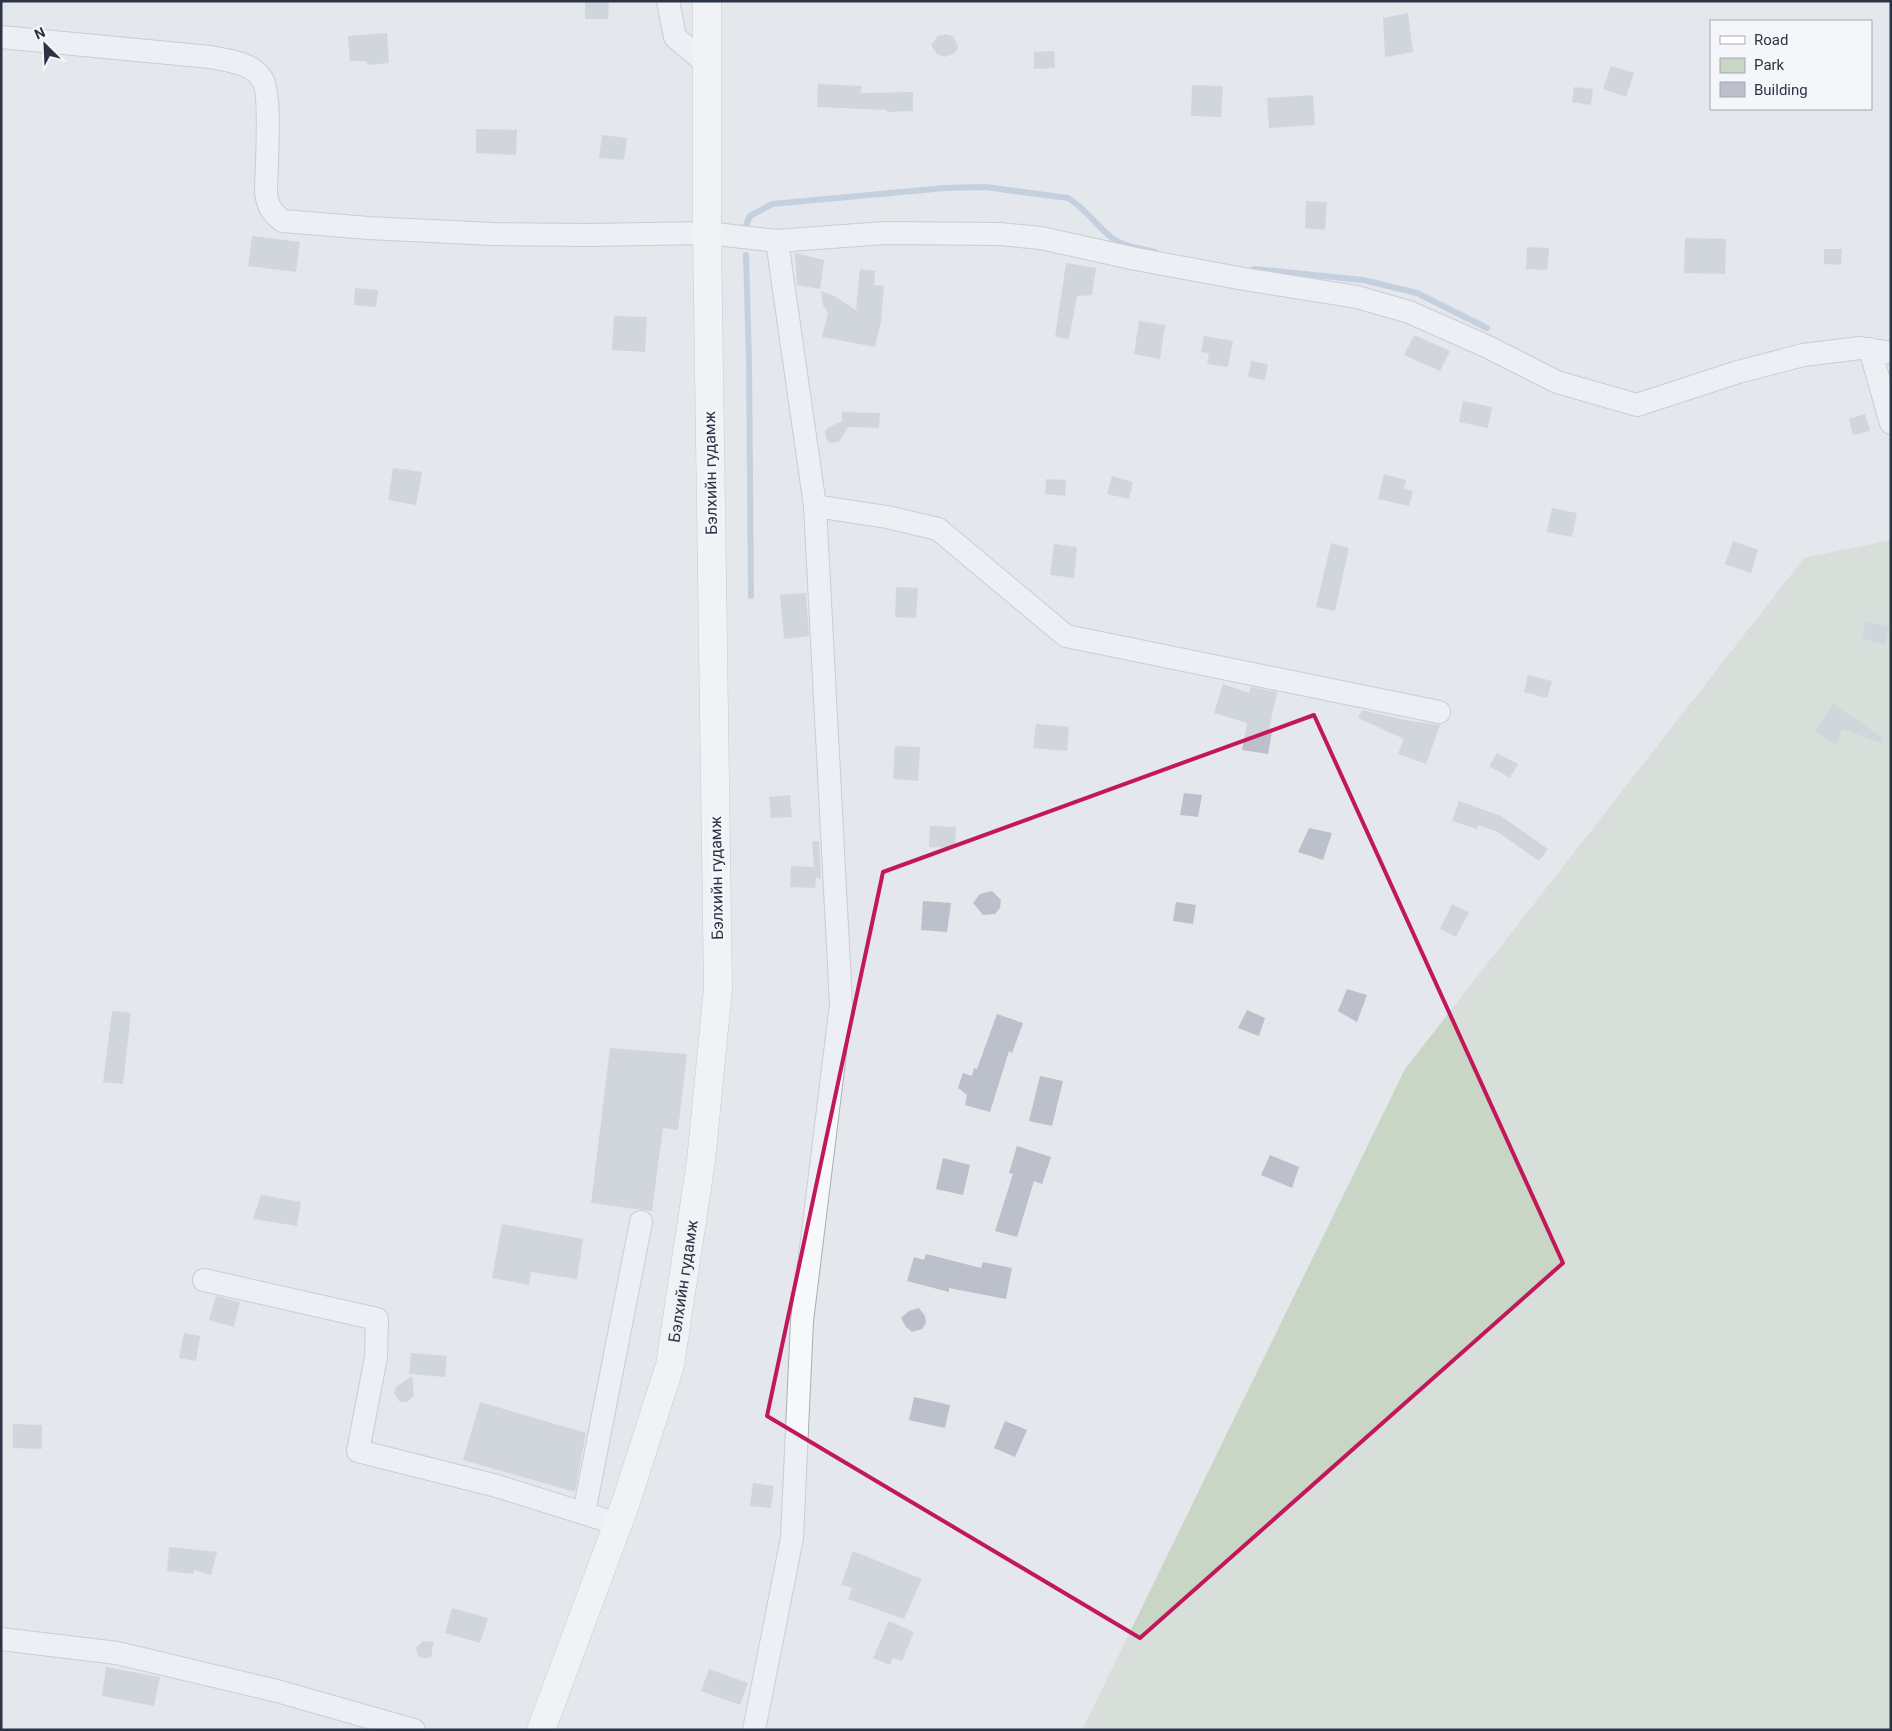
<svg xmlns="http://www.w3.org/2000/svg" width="1892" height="1731" font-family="Roboto,sans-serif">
	<rect width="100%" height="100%" fill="#e4e7ec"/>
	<path fill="#c9d6c5" d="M1891 540V1730H1082L1405 1069 1804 558Z"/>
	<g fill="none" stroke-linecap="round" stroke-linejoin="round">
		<g stroke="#9fb4cc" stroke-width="6">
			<path d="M745 227 750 216 772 204 945 188 985 187 1068 198C1085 208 1096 225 1111 237 1123 247 1141 248 1155 252"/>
			<path d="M746 255 749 361 751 596"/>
			<path d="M1254 269 1363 280 1417 293 1487 328"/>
		</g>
	</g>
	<g fill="#bbc0ca">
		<path d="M585 1H609L608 19H585Z"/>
		<path d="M1408 13 1413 52 1385 57 1383 18Z"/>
		<path d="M387 33 389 63 368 65 366 61H350L348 36Z"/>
		<path d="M946 34 953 36 958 47 954 54 944 57 937 54 931 45 938 36Z"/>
		<path d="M1054 51 1055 68 1034 69V52Z"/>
		<path d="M1611 66 1634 73 1626 97 1603 89Z"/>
		<path d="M818 84 861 86V93L913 92V111L887 112V110L817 107Z"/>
		<path d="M1192 85 1223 86 1221 117 1191 116Z"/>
		<path d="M1574 87 1593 89 1591 105 1572 102Z"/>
		<path d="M1313 95 1315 125 1269 128 1267 98Z"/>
		<path d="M476 129 517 130 516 155 476 153Z"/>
		<path d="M602 135 627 138 624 160 599 158Z"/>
		<path d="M1306 201 1327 202 1325 230 1305 228Z"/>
		<path d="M252 236 300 242 296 272 248 266Z"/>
		<path d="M1685 238 1726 239 1725 274 1684 273Z"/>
		<path d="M1527 247 1549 248 1547 270 1526 269Z"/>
		<path d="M1824 249H1842L1841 265 1824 264Z"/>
		<path d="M795 253 824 260 820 289 797 285Z"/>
		<path d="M1066 263 1096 268 1092 295 1077 296 1069 339 1055 337Z"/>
		<path d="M860 269 875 271 874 285 884 286 881 322 875 347 822 337 828 313 823 305 821 291 834 296 856 310Z"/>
		<path d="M355 288 378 290 376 307 354 305Z"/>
		<path d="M614 316 647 317 645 352 612 350Z"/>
		<path d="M1139 321 1165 325 1160 359 1134 354Z"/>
		<path d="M1414 335 1450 351 1440 371 1404 355Z"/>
		<path d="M1204 336 1233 341 1228 367 1207 364 1209 353 1201 352Z"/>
		<path d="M1251 361 1268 364 1265 380 1248 377Z"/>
		<path d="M1463 401 1492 407 1488 428 1459 422Z"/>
		<path d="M842 412 880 413 879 428 848 427 839 442 830 443 826 439 825 431 829 427 842 421Z"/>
		<path d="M1865 414 1870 431 1853 435 1849 419Z"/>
		<path d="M393 468 422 472 416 505 388 500Z"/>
		<path d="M1384 474 1406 480 1404 488 1413 491 1409 506 1378 499Z"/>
		<path d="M1112 476 1133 482 1129 499 1107 494Z"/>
		<path d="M1046 479 1066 480 1065 496 1045 494Z"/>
		<path d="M1552 508 1577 513 1572 537 1547 532Z"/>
		<path d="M1733 541 1758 550 1751 573 1725 564Z"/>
		<path d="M1331 543 1349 548 1335 611 1316 607Z"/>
		<path d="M1054 544 1077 547 1074 578 1050 575Z"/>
		<path d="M896 587 918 588 916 618 895 617Z"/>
		<path d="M806 593 809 636 784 639 780 595Z"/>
		<path d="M1866 621 1890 627 1885 645 1862 638Z"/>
		<path d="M1528 675 1552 681 1547 698 1524 692Z"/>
		<path d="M1223 684 1249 693 1251 687 1277 692 1269 730 1272 731 1268 754 1242 750 1247 723 1214 713Z"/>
		<path d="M1833 704 1883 738 1881 743 1842 729 1836 745 1815 731Z"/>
		<path d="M1362 710 1410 721 1440 725 1426 764 1398 754 1404 739 1358 718Z"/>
		<path d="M1036 724 1069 727 1067 751 1033 748Z"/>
		<path d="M895 746 920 747 918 781 893 779Z"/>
		<path d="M1497 753 1518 764 1510 778 1489 766Z"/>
		<path d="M1184 793 1202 795 1198 817 1180 815Z"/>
		<path d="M790 795 792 817 771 818 769 797Z"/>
		<path d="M1459 801 1501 816 1548 849 1539 861 1498 832 1478 825 1477 829 1452 821Z"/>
		<path d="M930 826 956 827 955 848 929 847Z"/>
		<path d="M1309 828 1332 833 1323 860 1298 852Z"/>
		<path d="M819 841 821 879 816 878 815 888 790 887 791 866 814 867 812 842Z"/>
		<path d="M992 891 1001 900 1000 908 995 914 983 915 973 903 980 894Z"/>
		<path d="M923 901 951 903 947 932 921 930Z"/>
		<path d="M1176 902 1196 905 1193 924 1173 921Z"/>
		<path d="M1452 904 1469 912 1456 937 1440 929Z"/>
		<path d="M1347 989 1367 995 1357 1022 1338 1011Z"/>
		<path d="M1247 1010 1265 1018 1259 1036 1238 1028Z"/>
		<path d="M112 1011 131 1013 123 1084 103 1082Z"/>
		<path d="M997 1014 1023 1023 1012 1053 1009 1051 990 1112 965 1105 967 1095 958 1088 963 1073 972 1076 974 1068 977 1069Z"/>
		<path d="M610 1048 687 1054 678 1130 663 1128 652 1211 591 1203Z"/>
		<path d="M1040 1076 1063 1081 1052 1126 1029 1121Z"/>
		<path d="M1017 1146 1051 1157 1042 1184 1034 1181 1017 1237 995 1231 1013 1174 1009 1173Z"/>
		<path d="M1270 1155 1299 1167 1292 1188 1261 1175Z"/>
		<path d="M943 1158 970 1165 963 1195 936 1189Z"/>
		<path d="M261 1195 301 1202 297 1226 253 1219Z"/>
		<path d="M502 1224 583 1239 577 1279 531 1272 529 1285 492 1278Z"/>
		<path d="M926 1254 981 1268 983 1262 1012 1268 1006 1299 949 1288V1292L907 1281 914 1257 924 1260Z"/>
		<path d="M216 1296 240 1302 234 1327 209 1320Z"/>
		<path d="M919 1308 925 1316 926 1323 922 1329 912 1332 906 1327 901 1318 909 1311Z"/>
		<path d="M184 1333 200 1336 196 1361 179 1358Z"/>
		<path d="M411 1353 447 1356 445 1377 409 1374Z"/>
		<path d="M412 1376 414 1396 407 1402H400L394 1393 396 1387Z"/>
		<path d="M914 1397 950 1405 945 1428 909 1420Z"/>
		<path d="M480 1402 586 1433 575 1492 463 1460Z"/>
		<path d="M1005 1421 1027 1430 1015 1457 994 1448Z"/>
		<path d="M13 1424 42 1425V1449L13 1448Z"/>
		<path d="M753 1483 774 1486 771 1508 750 1506Z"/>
		<path d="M169 1547 217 1552 211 1575 194 1570 193 1574 167 1571Z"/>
		<path d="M853 1551 922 1579 904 1619 848 1599 852 1588 841 1585Z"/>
		<path d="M452 1608 488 1618 480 1643 445 1633Z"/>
		<path d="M889 1621 914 1632 902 1661 893 1658 890 1665 873 1658Z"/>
		<path d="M423 1641 434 1642 431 1657 424 1658 418 1656 416 1648Z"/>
		<path d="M106 1667 160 1677 154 1706 102 1696Z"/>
		<path d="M709 1669 748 1683 740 1705 701 1691Z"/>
	</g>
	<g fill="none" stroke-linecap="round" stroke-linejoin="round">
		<defs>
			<g id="minor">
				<path d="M668 1 675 37 707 64"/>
				<path d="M1 37 210 57C229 61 251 62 262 79 272 91 266 173 266 193 268 207 272 213 283 221L368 228 493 234 588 235 707 233 777 241 884 233 999 234 1041 238 1136 259 1244 279 1357 297 1409 312 1488 347 1557 382 1637 405 1738 372 1803 355 1860 348 1891 353"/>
				<path d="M1870 349 1891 423"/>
				<path d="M815 506 887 517 938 529 1066 636 1439 712"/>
				<path d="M204 1280 377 1319 376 1357 358 1451 497 1486 618 1524"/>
				<path d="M584 1513 641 1222"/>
				<path d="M1 1639 117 1653 277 1691 414 1730"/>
				<path d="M754 1730 792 1538 802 1321 841 1004 815 506 777 241"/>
			</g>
			<g id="major">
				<path id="s1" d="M541 1730 625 1505 670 1365 701 1161 718 988 707 233V1"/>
			</g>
		</defs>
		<use href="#minor" stroke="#a9aeb7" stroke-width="24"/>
		<use href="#major" stroke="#a3abb8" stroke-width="29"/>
		<use href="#minor" stroke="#f7f8fa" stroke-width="22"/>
		<use href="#major" stroke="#fff" stroke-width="28"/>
	</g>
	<path d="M0 0H1892V1731H0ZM1314 715 1563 1263 1140 1638 767 1416 883 872Z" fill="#e4e7ec" fill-opacity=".55" fill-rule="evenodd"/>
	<path fill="none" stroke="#c2185b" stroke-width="4" stroke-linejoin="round" d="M1314 715 1563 1263 1140 1638 767 1416 883 872Z"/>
	<g text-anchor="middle" stroke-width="5" stroke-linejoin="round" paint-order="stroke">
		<g font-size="16" fill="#2b3445" stroke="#f4f6f9">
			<text transform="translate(710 473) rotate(-91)" y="6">Бэлхийн гудамж</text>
			<text transform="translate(716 878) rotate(-91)" y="6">Бэлхийн гудамж</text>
			<text dy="6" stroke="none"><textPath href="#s1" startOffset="472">Бэлхийн гудамж</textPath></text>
		</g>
	</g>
	<rect width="1892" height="1731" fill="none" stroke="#2b3445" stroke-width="5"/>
	<rect x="1710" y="20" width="162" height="90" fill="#f4f6f9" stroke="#a4a8b1"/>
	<rect x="1720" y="36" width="25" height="8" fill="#ffffff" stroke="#a4a8b1"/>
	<text x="1754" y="45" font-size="15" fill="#2b3445">Road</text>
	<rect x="1720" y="58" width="25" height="15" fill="#c9d6c5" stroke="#a4a8b1"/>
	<text x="1754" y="70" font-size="15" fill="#2b3445">Park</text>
	<rect x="1720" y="82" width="25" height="15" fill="#bbc0ca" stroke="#a4a8b1"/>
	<text x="1754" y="95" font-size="15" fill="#2b3445">Building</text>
	<g transform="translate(45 45) rotate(336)" stroke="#f4f6f9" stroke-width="4" paint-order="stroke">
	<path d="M0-4L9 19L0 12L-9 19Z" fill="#2b3445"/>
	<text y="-8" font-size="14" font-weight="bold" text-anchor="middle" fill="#2b3445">N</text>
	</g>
</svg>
